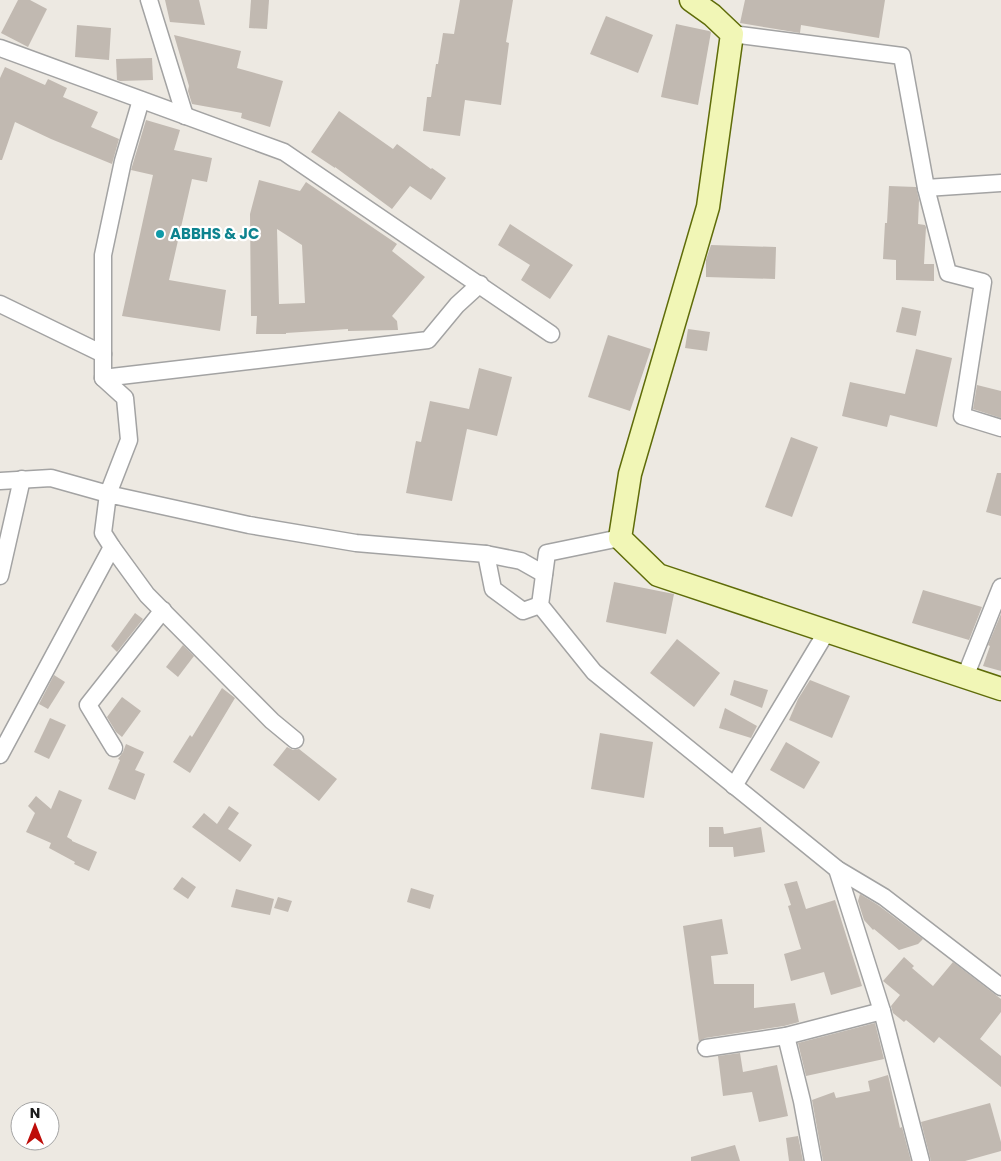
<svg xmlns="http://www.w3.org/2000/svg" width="1001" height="1161" font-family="Poppins,sans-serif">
	<rect width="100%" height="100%" fill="#ede9e2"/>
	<g fill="#c1b9b1" fill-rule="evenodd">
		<path d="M18 0H30L47 9 28 47 1 33Z"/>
		<path d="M165 0H199L205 25 170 22Z"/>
		<path d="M251 0H269L267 29 249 28Z"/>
		<path d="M460 0H513L506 42 509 43 501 105 465 100 460 136 423 131 427 97H431L436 64H438L443 33 454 34Z"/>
		<path d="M745 0H885L879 38 801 25 800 33 740 23Z"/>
		<path d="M606 16 653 35 638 73 590 54Z"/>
		<path d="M676 24 709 31 711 32 698 105 661 97Z"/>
		<path d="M77 25 111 28 109 60 75 57Z"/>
		<path d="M174 35 241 51 237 68 283 81 270 127 241 118 242 113 192 104 188 91 189 86Z"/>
		<path d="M152 58 153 80 120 81 117 80 116 59Z"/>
		<path d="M5 67 45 85 48 79 67 88 63 97 98 112 91 127 119 139 112 164 51 139 15 122 2 160H0V78Z"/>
		<path d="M339 111 393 149 397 144 431 169 432 168 446 178 431 200 410 186 392 209 335 167V168L311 152Z"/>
		<path d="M146 120 180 130 174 150 212 158 207 182 192 179 169 280 226 290 220 331 122 316 153 175 131 170Z"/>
		<path d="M259 180 300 191 306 182 397 244 392 251 425 277 392 316 397 321 398 330 348 331V329L286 333V334H256L257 316H251L250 214ZM277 229 302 245 305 303 279 304Z"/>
		<path d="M889 186 916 187 919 200 918 224 925 225 926 227 924 264H934V281L896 280V260L883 259 885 223H887Z"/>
		<path d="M510 224 573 265 550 299 521 280 530 265 498 245Z"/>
		<path d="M711 245 776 247 775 279 706 277V260Z"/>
		<path d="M902 307 921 311 916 336 896 332Z"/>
		<path d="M688 329 710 332 707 351 685 348Z"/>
		<path d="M608 335 651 349 630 411 588 397Z"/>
		<path d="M916 349 952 358 937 427 890 415 887 427 842 416 850 382 905 394Z"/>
		<path d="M479 368 512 377 497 436 467 429 452 501 406 493 416 441 421 442 430 401 469 409Z"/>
		<path d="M977 385 1001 391V418L973 409Z"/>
		<path d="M791 437 818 447 792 517 765 507Z"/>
		<path d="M997 473H1001V516L986 512Z"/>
		<path d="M614 582 674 594 666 634 606 622Z"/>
		<path d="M923 590 982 607 969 640 912 623Z"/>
		<path d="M135 613 143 619 117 652 111 646Z"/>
		<path d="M1001 614V671L983 666 990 646 988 645Z"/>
		<path d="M677 639 720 673 694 707 650 673Z"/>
		<path d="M183 645 194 656 178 677 166 667Z"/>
		<path d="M54 675 65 682 48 709 39 704Z"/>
		<path d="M734 680 768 690 762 708 730 695Z"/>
		<path d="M810 680 850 696 832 738 789 720 798 699Z"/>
		<path d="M222 688 235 698 190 773 173 762 190 735 192 737Z"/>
		<path d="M122 697 141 711 122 737 116 732 107 717Z"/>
		<path d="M725 708 757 726 751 738 719 728Z"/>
		<path d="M50 718 66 725 49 759 34 752Z"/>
		<path d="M600 733 653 742 644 798 591 789Z"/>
		<path d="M786 742 820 762 804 789 770 770Z"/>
		<path d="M126 744 144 752 135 770 145 774 135 800 108 789 120 760 118 759 123 752Z"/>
		<path d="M287 747 293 750 299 749 337 779 319 801 273 765Z"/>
		<path d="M59 790 82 800 67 837 72 840V841L97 852 89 871 74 864 75 862 49 848 51 843 26 832 35 813 28 806 36 796 51 809Z"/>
		<path d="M229 806 239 813 228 829 252 845 240 862 192 827 204 813 217 824Z"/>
		<path d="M709 827H723L724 834 761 827 765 852 734 857 733 847H709Z"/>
		<path d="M182 877 196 887 188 899 173 889Z"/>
		<path d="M797 881 806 909 835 900 862 986 831 995 824 972 791 981 784 954 801 949 788 906 791 905 784 884Z"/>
		<path d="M411 888 434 895 430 909 407 902Z"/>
		<path d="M236 889 274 899 270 915 231 907Z"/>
		<path d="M860 894 878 905 923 939 918 944 899 950 874 929 873 930 864 920 858 901Z"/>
		<path d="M278 897 292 901 288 912 274 908Z"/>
		<path d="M722 919 728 954 711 956 714 984H754V1008L795 1003 799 1022 784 1026 705 1038 699 1042 683 926Z"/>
		<path d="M904 957 914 966 912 968 933 986 953 962 1001 999V1012L980 1039 1001 1056V1087L939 1037 934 1043 906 1020 904 1022 893 1013 891 1006 900 995 883 981Z"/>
		<path d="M875 1023 884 1059 806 1076 798 1043Z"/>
		<path d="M740 1053 743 1072 777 1065 788 1116 759 1122 752 1092 723 1096 718 1056Z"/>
		<path d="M888 1075 900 1128 902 1127 911 1161H823L812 1100 834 1092 836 1098 870 1091 868 1081Z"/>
		<path d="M990 1103 1001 1142V1151L965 1161H931L921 1122Z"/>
		<path d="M798 1136 803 1161H789L786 1138Z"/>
		<path d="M735 1145 740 1161H691V1157Z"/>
	</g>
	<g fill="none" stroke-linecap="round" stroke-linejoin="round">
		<defs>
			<g id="minor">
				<path d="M149 0 185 116"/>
				<path d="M732 34 902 56 926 188 948 273 983 282 962 416 1001 428"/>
				<path d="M0 48 284 152 551 334"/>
				<path d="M926 188 1001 183"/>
				<path d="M0 304 103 354"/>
				<path d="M103 378 428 340 457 305 480 284"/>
				<path d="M0 481 51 478 108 494 129 440 125 398 103 378V255L123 161 141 100"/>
				<path d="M620 538 547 553 540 605 594 672 837 869 884 897 1001 987"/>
				<path d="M486 554 521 561 544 574"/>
				<path d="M0 576 22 479"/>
				<path d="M965 677 1001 587"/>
				<path d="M295 740 272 721 147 595 112 547 103 533 108 494 249 525 356 543 486 554 493 589 523 611 540 605"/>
				<path d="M114 748 88 705 163 610"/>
				<path d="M0 755 112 547"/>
				<path d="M734 786 827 631"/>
				<path d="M837 869 882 1011 921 1161"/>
				<path d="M786 1036 802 1101 813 1161"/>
				<path d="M706 1048 786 1036 882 1011"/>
			</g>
			<path id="secondary" d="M691 0 712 15 732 34 708 207 630 474 620 538 658 575 1001 689"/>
		</defs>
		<use href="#minor" stroke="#a3a3a3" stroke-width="19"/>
		<use href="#secondary" stroke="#5f6c09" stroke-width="25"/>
		<use href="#minor" stroke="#fff" stroke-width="16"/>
		<use href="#secondary" stroke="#f1f6b6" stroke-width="22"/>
	</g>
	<circle fill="#0f9aa8" stroke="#fff" stroke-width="2" cx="160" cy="234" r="5"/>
	<g text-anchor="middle" stroke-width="4.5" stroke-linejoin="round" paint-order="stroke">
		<g font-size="15" font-weight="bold" fill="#0d838f" stroke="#fff" text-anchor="start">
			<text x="170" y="239">ABBHS &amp; JC</text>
		</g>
	</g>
	<g transform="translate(35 1126)"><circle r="24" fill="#ffffff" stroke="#a4a4a4"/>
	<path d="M0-4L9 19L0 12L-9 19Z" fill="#be0d09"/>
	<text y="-8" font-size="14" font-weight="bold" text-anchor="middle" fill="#1c1c1c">N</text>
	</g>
</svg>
